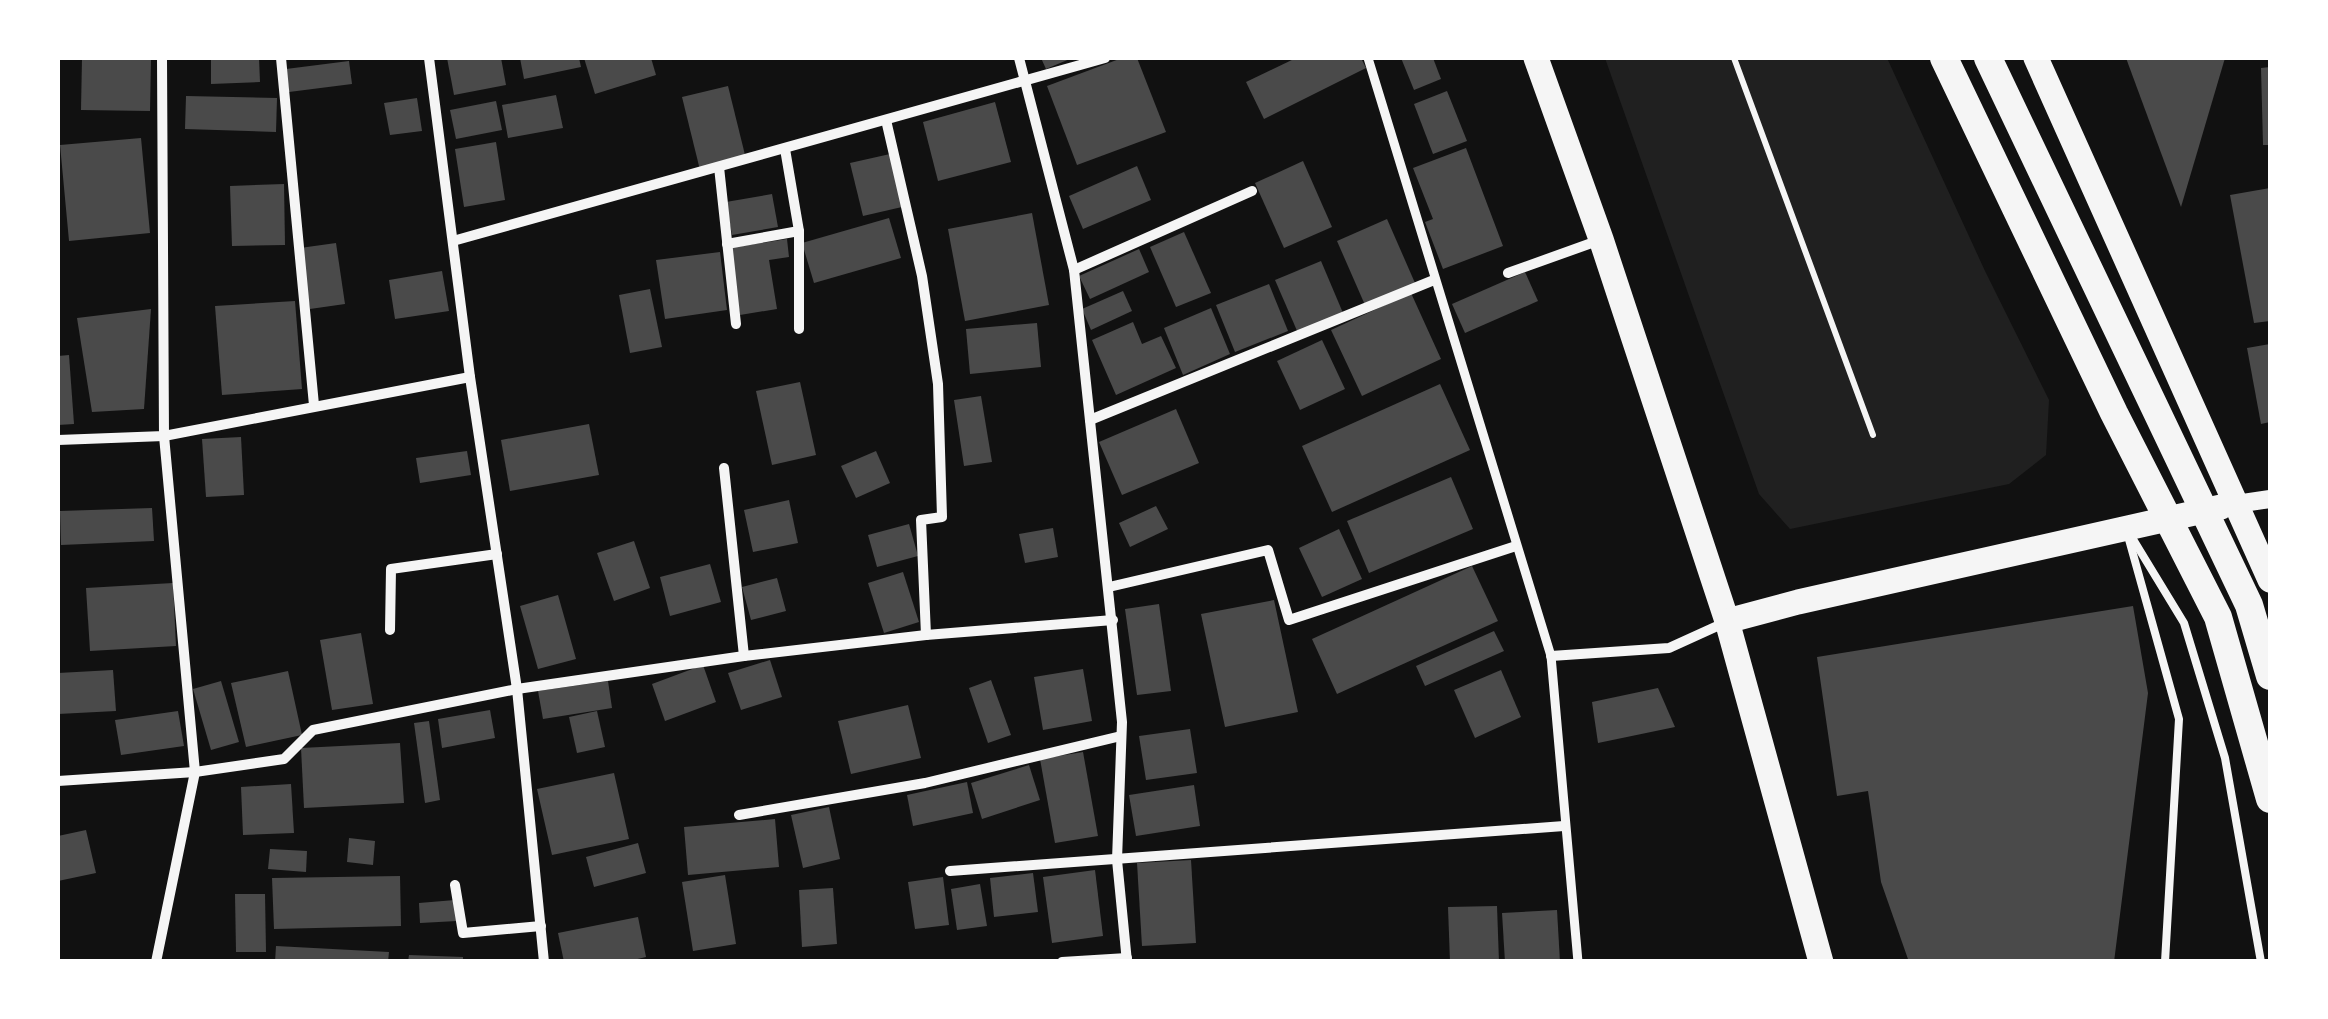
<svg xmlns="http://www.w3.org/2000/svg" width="2328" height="1019" font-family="Bitter,serif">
	<rect width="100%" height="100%" fill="#111"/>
	<path fill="#202020" d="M1605 58H1887L1985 271 2049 400 2046 455 2009 484 1790 529 1759 494Z"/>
	<g fill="#4a4a4a">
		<path d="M82 58H151L150 111 81 110Z"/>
		<path d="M211 58H259L260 82 211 84Z"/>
		<path d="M447 58H501L506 85 454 95Z"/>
		<path d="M520 58H579L581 67 524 79Z"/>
		<path d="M584 58H651L656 75 595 94Z"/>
		<path d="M1041 58H1072L1046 69Z"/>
		<path d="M1122 58H1137L1166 132 1077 165 1047 86Z"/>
		<path d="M1296 58H1361L1366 68 1264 119 1246 82Z"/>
		<path d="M1401 58H1433L1441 79 1414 90Z"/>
		<path d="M2126 58H2225L2181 207Z"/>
		<path d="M349 61 352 84 289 92 286 69Z"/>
		<path d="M2270 67V145H2263L2261 68Z"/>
		<path d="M728 86 746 159 700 170 682 97Z"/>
		<path d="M1447 91 1467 141 1433 154 1414 104Z"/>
		<path d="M556 95 563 128 508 138 502 105Z"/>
		<path d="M186 96 277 98 276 132 185 129Z"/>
		<path d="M417 98 422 131 390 135 384 103Z"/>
		<path d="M496 101 502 130 456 139 450 110Z"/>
		<path d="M995 102 1011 162 938 181 923 122Z"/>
		<path d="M141 138 150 233 69 241 60 145Z"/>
		<path d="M496 142 505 200 464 207 455 149Z"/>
		<path d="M1466 148 1503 246 1443 269 1425 222 1433 219 1413 168Z"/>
		<path d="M890 154 902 207 863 216 850 163Z"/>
		<path d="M1303 161 1332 227 1284 248 1255 183Z"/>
		<path d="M1137 166 1151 200 1083 229 1069 196Z"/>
		<path d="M284 184 285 245 232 246 230 186Z"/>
		<path d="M2270 188V321L2254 323 2230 195Z"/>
		<path d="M772 194 778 227 732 235 726 202Z"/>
		<path d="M1032 213 1049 305 965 321 948 229Z"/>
		<path d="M889 218 901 258 814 283 802 243Z"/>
		<path d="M1387 219 1415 283 1365 305 1337 241Z"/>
		<path d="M1184 232 1211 293 1176 307 1150 247Z"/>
		<path d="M787 239 789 257 769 260 777 309 740 315 729 248Z"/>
		<path d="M336 243 345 304 310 309 300 248Z"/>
		<path d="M1139 249 1149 272 1090 299 1079 276Z"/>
		<path d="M720 252 727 310 665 319 656 260Z"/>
		<path d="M1321 261 1343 313 1298 333 1275 280Z"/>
		<path d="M442 271 449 311 395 319 389 280Z"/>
		<path d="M1525 272 1538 301 1465 333 1452 304Z"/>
		<path d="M1269 284 1288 331 1235 352 1216 305Z"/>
		<path d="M650 289 662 347 630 353 619 295Z"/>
		<path d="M1123 291 1132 311 1091 330 1082 309Z"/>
		<path d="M1411 293 1441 359 1362 396 1331 330Z"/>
		<path d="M295 301 302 389 222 395 215 306Z"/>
		<path d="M1211 308 1230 354 1183 375 1164 328Z"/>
		<path d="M151 309 144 409 92 412 77 318Z"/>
		<path d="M1133 322 1142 344 1161 336 1176 368 1116 395 1092 340Z"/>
		<path d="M1037 323 1041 367 970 374 966 329Z"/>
		<path d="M1322 340 1345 389 1300 410 1277 361Z"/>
		<path d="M2270 344V422L2261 424 2247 348Z"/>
		<path d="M69 355 74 424 58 425V356Z"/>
		<path d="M800 382 816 455 772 465 756 391Z"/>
		<path d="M1440 384 1470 450 1332 512 1302 446Z"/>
		<path d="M981 396 992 462 964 466 954 400Z"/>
		<path d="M1176 409 1199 463 1122 495 1099 442Z"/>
		<path d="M589 424 599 475 510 491 501 440Z"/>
		<path d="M241 437 244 495 206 497 202 439Z"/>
		<path d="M467 451 471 475 420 483 416 458Z"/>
		<path d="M876 451 890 483 856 498 841 466Z"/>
		<path d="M1451 477 1473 529 1369 573 1347 521Z"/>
		<path d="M789 500 798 543 753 552 744 510Z"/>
		<path d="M1156 506 1168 529 1130 547 1119 523Z"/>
		<path d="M152 508 154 541 61 545 60 511Z"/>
		<path d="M909 524 918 556 877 567 868 535Z"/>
		<path d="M1053 528 1058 557 1025 563 1019 534Z"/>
		<path d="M1339 529 1362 579 1322 597 1299 548Z"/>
		<path d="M634 541 650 588 614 601 597 553Z"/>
		<path d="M710 564 721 602 670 616 660 577Z"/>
		<path d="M1472 566 1498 621 1337 694 1312 639Z"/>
		<path d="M903 572 919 622 884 633 868 583Z"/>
		<path d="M777 578 786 611 751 620 742 587Z"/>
		<path d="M173 583 176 646 90 651 86 588Z"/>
		<path d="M558 595 576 659 538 669 520 606Z"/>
		<path d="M1274 600 1298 712 1225 727 1201 614Z"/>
		<path d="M1159 604 1171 691 1137 695 1125 609Z"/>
		<path d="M2133 606 2148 693 2114 962H1909L1881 882 1868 791 1837 796 1817 657Z"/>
		<path d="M1494 631 1504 651 1425 686 1416 666Z"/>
		<path d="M361 633 373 704 332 710 320 640Z"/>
		<path d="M770 660 782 697 741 710 728 673Z"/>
		<path d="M703 665 716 702 665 721 652 684Z"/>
		<path d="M1083 669 1092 721 1043 730 1034 677Z"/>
		<path d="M113 670 116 711 58 714V673Z"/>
		<path d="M1501 670 1521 717 1475 738 1454 690Z"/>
		<path d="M288 671 302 735 246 747 231 683Z"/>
		<path d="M991 680 1011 735 988 743 969 688Z"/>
		<path d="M221 681 239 742 211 750 193 689Z"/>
		<path d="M608 681 612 708 543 719 538 691Z"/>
		<path d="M1658 688 1675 727 1598 743 1592 702Z"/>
		<path d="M908 705 921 758 851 774 838 721Z"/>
		<path d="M490 710 495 738 442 748 438 719Z"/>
		<path d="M178 711 184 746 121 755 115 720Z"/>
		<path d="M597 711 605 747 577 753 569 717Z"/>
		<path d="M429 721 440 800 425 803 414 723Z"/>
		<path d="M1190 729 1197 773 1146 780 1139 736Z"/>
		<path d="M400 743 404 803 304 808 301 748Z"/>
		<path d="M1083 752 1098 836 1055 843 1040 759Z"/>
		<path d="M1029 765 1040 800 982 819 971 783Z"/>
		<path d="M614 773 629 839 552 855 537 789Z"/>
		<path d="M967 782 973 813 913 826 907 795Z"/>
		<path d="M291 784 294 833 243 835 241 787Z"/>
		<path d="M1194 785 1200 826 1136 836 1129 795Z"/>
		<path d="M829 807 840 859 803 868 791 815Z"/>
		<path d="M775 819 779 867 688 875 684 827Z"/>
		<path d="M86 830 96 873 58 881V836Z"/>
		<path d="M349 838 375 841 373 865 347 862Z"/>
		<path d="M638 843 646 873 594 887 586 857Z"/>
		<path d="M270 849 307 851 306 872 268 869Z"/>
		<path d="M1191 860 1196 943 1142 946 1137 863Z"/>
		<path d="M1095 870 1103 936 1052 943 1043 877Z"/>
		<path d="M1033 873 1038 912 994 917 990 878Z"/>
		<path d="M725 875 736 944 693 951 682 882Z"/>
		<path d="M400 876 401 926 274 929 272 878Z"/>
		<path d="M943 877 949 925 915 929 908 882Z"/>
		<path d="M980 884 987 926 957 930 951 889Z"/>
		<path d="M833 888 837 944 802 947 799 890Z"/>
		<path d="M235 894H265L266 952H236Z"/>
		<path d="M455 900 457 921 420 923 419 903Z"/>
		<path d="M1497 906 1499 962H1450L1448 907Z"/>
		<path d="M1557 910 1560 962H1505L1502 913Z"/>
		<path d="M638 917 646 957 625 962H564L558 933Z"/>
		<path d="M276 946 389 952 388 962H275Z"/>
		<path d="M409 955 463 957V962H408Z"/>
	</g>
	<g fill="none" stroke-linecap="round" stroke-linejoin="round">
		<path stroke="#f5f5f5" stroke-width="6" d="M1734 58 1873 435"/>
		<g stroke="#f5f5f5" stroke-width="8">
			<path d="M2128 531 2184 623 2225 758 2261 962"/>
			<path d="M2128 536 2179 719 2165 962"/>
		</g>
		<path stroke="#f5f5f5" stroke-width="9" d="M1368 58 1551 656 1578 962"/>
		<g stroke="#f5f5f5" stroke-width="10">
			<path d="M281 58 314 405"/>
			<path d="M429 58 470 377 517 689 544 962"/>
			<path d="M1019 58 1074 270 1122 722 1117 860 1127 962"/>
			<path d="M886 120 922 276 938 384 942 517 921 520 926 635"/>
			<path d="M785 149 799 231V329"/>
			<path d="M719 167 736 324"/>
			<path d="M453 241 1105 58"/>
			<path d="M727 244 799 231"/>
			<path d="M1074 270 1252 191"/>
			<path d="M1508 273 1600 240"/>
			<path d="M1090 420 1434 280"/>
			<path d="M58 440 164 436 470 377"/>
			<path d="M724 468 744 656"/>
			<path d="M1109 587 1268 550 1289 620 1516 546"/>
			<path d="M390 630 391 569 497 554"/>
			<path d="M1551 656 1669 648 1724 623"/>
			<path d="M58 781 195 772 284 759 313 730 517 689 744 656 926 635 1113 620"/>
			<path d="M739 815 925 783 1121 736"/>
			<path d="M950 871 1564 826"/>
			<path d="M455 885 463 933 541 926"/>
			<path d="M156 962 195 772 164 436 162 58"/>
			<path d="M1062 962 1127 958"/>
		</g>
		<path stroke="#f5f5f5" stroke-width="18" d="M2236 504 2270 499"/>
		<g stroke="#f5f5f5" stroke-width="25">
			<path d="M1536 58 1601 239 1727 621 1821 962"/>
			<path d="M2036 58 2270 580"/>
			<path d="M1727 621 1798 602 2221 507"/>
		</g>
		<g stroke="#f5f5f5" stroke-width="28">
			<path d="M1944 58 2114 413 2218 617 2270 799"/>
			<path d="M1988 58 2249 605 2270 676"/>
		</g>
	</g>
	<rect width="2328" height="1019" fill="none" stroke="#ffffff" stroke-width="120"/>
</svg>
